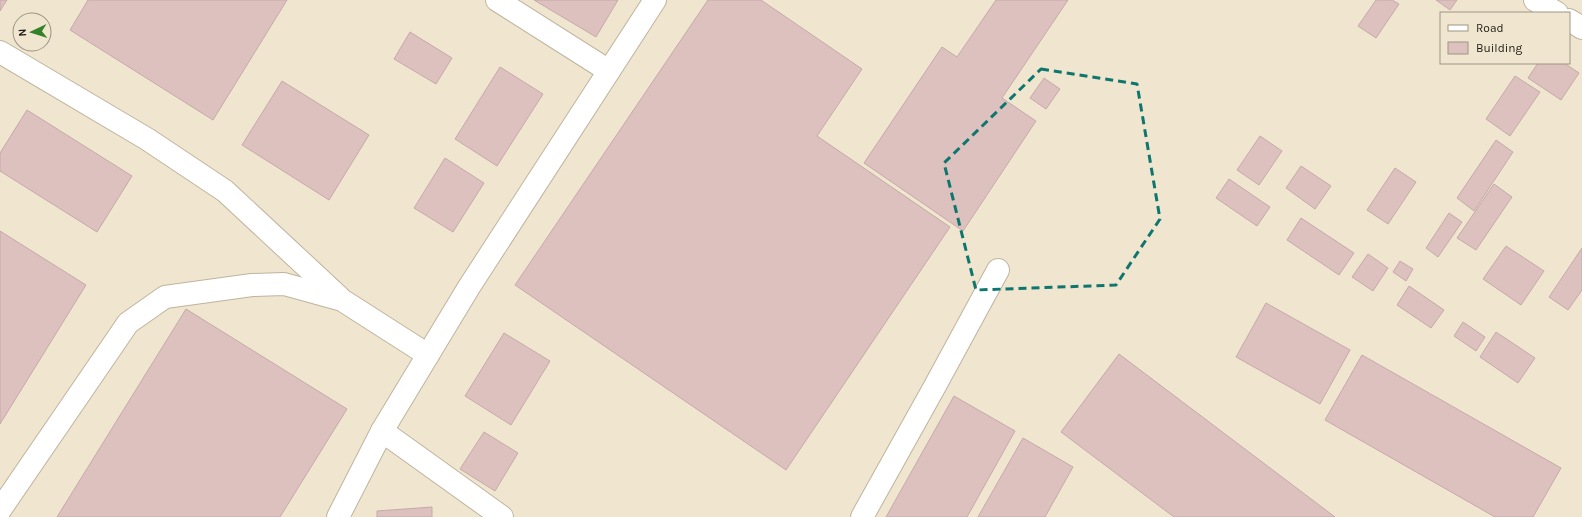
<svg xmlns="http://www.w3.org/2000/svg" width="1582" height="517" font-family="Karla,sans-serif">
	<rect width="100%" height="100%" fill="#f0e6d0"/>
	<g fill="#dcc1bf" stroke="#c5aaa8">
		<path d="M0 0H7L0 11Z"/>
		<path d="M88 0H287L213 120 70 30Z"/>
		<path d="M534 0H618L596 37Z"/>
		<path d="M708 0H761L862 69 817 136 950 227 786 470 515 285Z"/>
		<path d="M996 0H1068L1002 98 1036 121 963 231 864 163 942 47 957 57Z"/>
		<path d="M1376 0H1392L1399 4 1376 38 1358 26Z"/>
		<path d="M1436 0H1457L1450 10Z"/>
		<path d="M410 32 452 58 436 84 394 59Z"/>
		<path d="M1538 63H1564L1579 73 1561 100 1528 78Z"/>
		<path d="M500 67 543 94 497 166 455 139Z"/>
		<path d="M1515 76 1540 92 1510 136 1486 119Z"/>
		<path d="M1044 78 1060 89 1046 109 1030 98Z"/>
		<path d="M282 81 369 135 329 200 242 145Z"/>
		<path d="M27 110 132 176 97 232 0 171V153Z"/>
		<path d="M1260 136 1282 151 1259 185 1237 170Z"/>
		<path d="M1496 140 1513 152 1474 211 1457 198Z"/>
		<path d="M445 158 484 183 453 232 414 208Z"/>
		<path d="M1301 166 1331 186 1315 209 1286 188Z"/>
		<path d="M1395 168 1416 182 1388 224 1367 210Z"/>
		<path d="M1229 179 1270 207 1257 226 1216 198Z"/>
		<path d="M1494 184 1512 197 1476 250 1457 238Z"/>
		<path d="M1449 213 1462 222 1438 257 1426 248Z"/>
		<path d="M1301 218 1354 253 1339 275 1287 240Z"/>
		<path d="M0 231 86 285 0 424Z"/>
		<path d="M1506 246 1544 271 1521 305 1483 279Z"/>
		<path d="M1582 248V290L1568 310 1549 297Z"/>
		<path d="M1368 254 1388 268 1373 291 1352 277Z"/>
		<path d="M1400 261 1413 269 1406 281 1393 272Z"/>
		<path d="M1409 286 1444 310 1431 328 1397 305Z"/>
		<path d="M1266 303 1350 350 1320 404 1236 357Z"/>
		<path d="M186 309 347 409 280 517H57Z"/>
		<path d="M1463 322 1485 337 1476 351 1454 336Z"/>
		<path d="M1496 332 1535 358 1518 383 1480 357Z"/>
		<path d="M504 333 550 361 511 425 465 396Z"/>
		<path d="M1119 354 1335 517H1174L1061 432Z"/>
		<path d="M1362 355 1561 468 1533 517H1495L1325 420Z"/>
		<path d="M954 396 1015 431 967 517H886Z"/>
		<path d="M484 432 518 453 495 491 460 469Z"/>
		<path d="M1023 438 1073 467 1045 517H978Z"/>
		<path d="M432 507V517H377V511Z"/>
	</g>
	<g fill="none" stroke-linecap="round" stroke-linejoin="round">
		<defs>
			<g id="minor">
				<path d="M497 0 609 71"/>
				<path d="M1535 0 1557 13"/>
				<path d="M1569 20 1582 28"/>
				<path d="M0 52 147 139 225 191 339 297"/>
				<path d="M382 431 502 517"/>
				<path d="M0 510 128 323 165 297 252 285 284 284 342 300 428 355"/>
				<path d="M338 517 382 431 469 287 655 0"/>
				<path d="M862 517 935 386 998 270"/>
			</g>
		</defs>
		<use href="#minor" stroke="#beb49e" stroke-width="24"/>
		<use href="#minor" stroke="#fff" stroke-width="22"/>
	</g>
	<path fill="none" stroke="#0f766e" stroke-width="3" stroke-dasharray="8 5" stroke-linejoin="round" d="M1041 69 1137 84 1160 219 1116 285 976 290 944 163Z"/>
	<rect x="1440" y="12" width="130" height="52" fill="#f0e6d0" stroke="#9c9584"/>
	<rect x="1448" y="25" width="20" height="6" fill="#ffffff" stroke="#9c9584"/>
	<text x="1476" y="32" font-size="12" fill="#1f1b13">Road</text>
	<rect x="1448" y="42" width="20" height="12" fill="#dcc1bf" stroke="#9c9584"/>
	<text x="1476" y="52" font-size="12" fill="#1f1b13">Building</text>
	<g transform="translate(32 32) rotate(266)"><circle r="19" fill="#f0e6d0" stroke="#9c9584"/>
	<path d="M0-3L7 15L0 10L-7 15Z" fill="#35812a"/>
	<text y="-6" font-size="11" font-weight="bold" text-anchor="middle" fill="#1f1b13">N</text>
	</g>
</svg>
